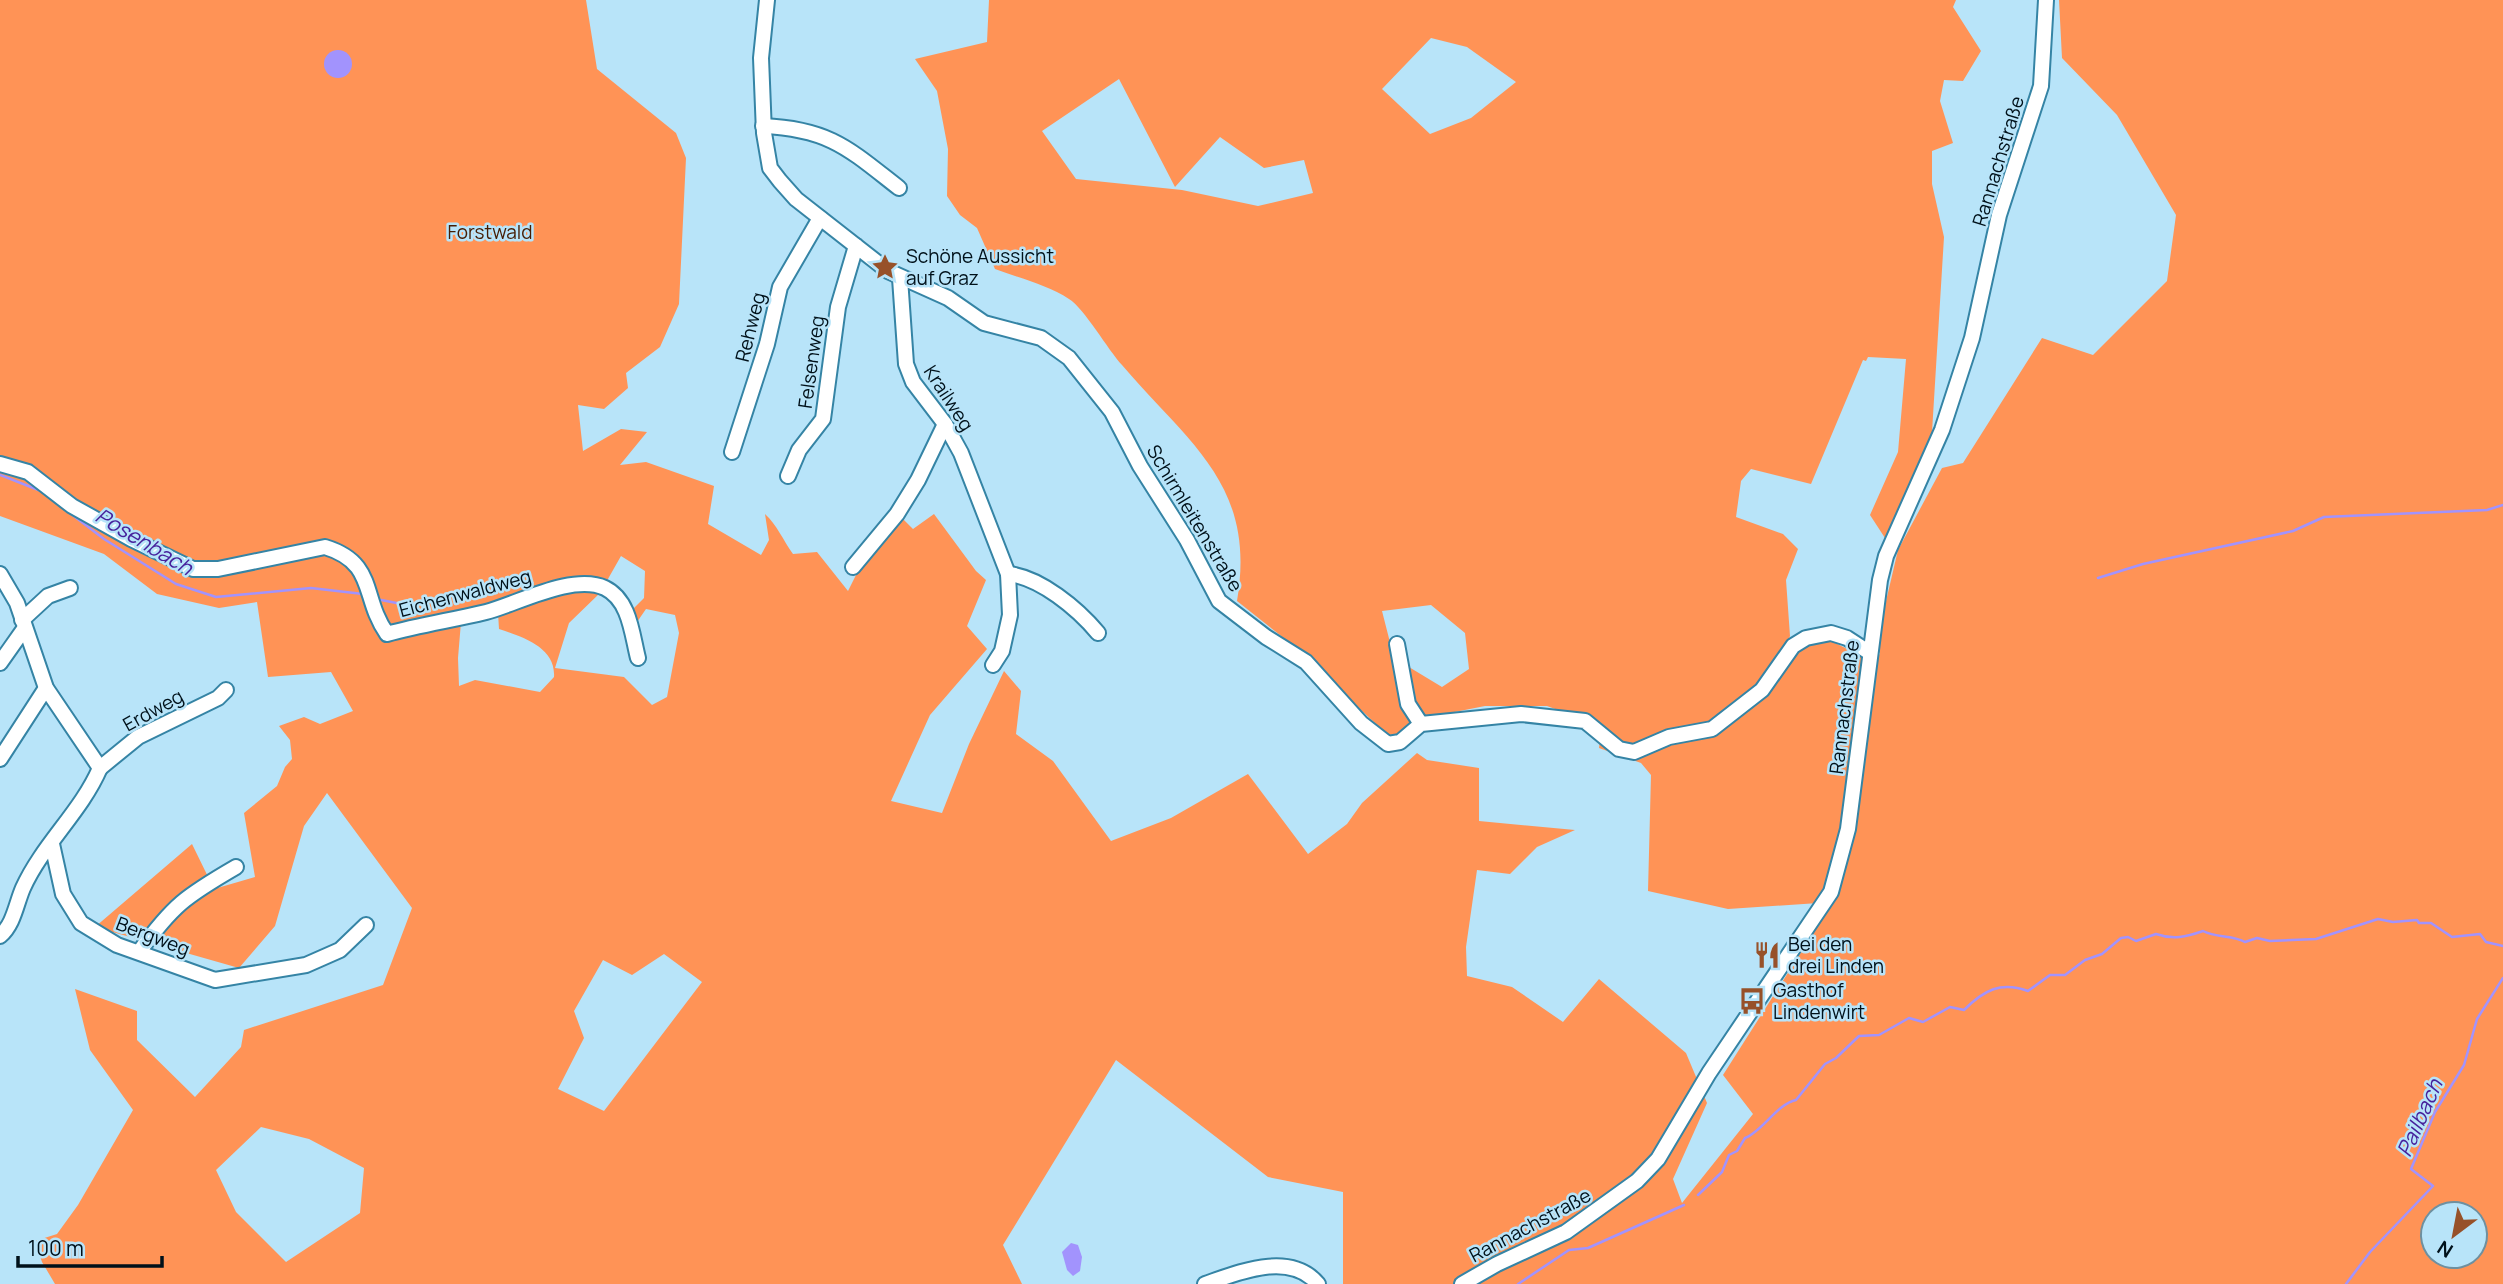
<svg xmlns="http://www.w3.org/2000/svg" width="2503" height="1284" font-family="Manrope,sans-serif">
	<rect width="100%" height="100%" fill="#b8e4f9"/>
	<path fill="#ff9356" fill-rule="evenodd" d="M0 0H586L597 69 676 133 686 158 679 304 660 347 626 373 628 388 604 409 578 405 583 451 621 429 647 432 620 465 646 462 714 486 708 524 761 555 769 540 765 514C777 525 783 540 793 554L817 552 848 591 859 569 900 516 913 529 934 514 976 571 986 580 967 626 987 649 930 715 891 801 942 813 969 744 1004 671 1021 691 1016 734 1053 761 1111 841 1171 818 1248 774 1308 854 1347 824 1362 803 1417 753 1427 760 1479 768V821L1575 830 1537 847 1510 874 1477 870 1466 947 1467 976 1512 987 1563 1022 1599 979 1686 1053 1707 1103 1673 1179 1682 1203 1753 1114 1723 1075 1833 902 1728 909 1648 891 1651 775 1641 763 1599 748 1602 726 1547 706H1485L1414 720 1392 739 1285 639 1237 601C1257 484 1188 443 1122 365 1108 350 1084 308 1069 299 1048 285 1019 278 995 269L977 228 960 215 947 196 948 149 937 91 915 59 987 42 989 0H1956L1953 7 1981 51 1963 81 1944 80 1940 101 1953 143 1932 151V184L1944 237 1932 432 1885 538 1870 515 1898 452 1906 359 1868 357 1866 361 1863 360 1811 484 1751 469 1741 481 1736 517 1783 534 1798 549 1786 580 1790 636 1785 649 1829 640 1876 663 1880 653 1875 648 1898 550 1942 468 1963 463 2042 338 2093 355 2167 281 2176 215 2117 115 2062 58 2059 0H2503V1284H1343V1192L1268 1177 1116 1060 1003 1245 1022 1284H55L42 1262 35 1241 57 1234 78 1205 133 1110 90 1050 75 989 137 1011V1040L195 1097 241 1047 244 1030 383 985 412 908 327 793 304 826 275 926 239 968 95 927 192 844 214 889 255 877 244 813 277 786 285 767 292 759 290 740 279 726 304 717 320 724 353 711 331 672 268 677 257 602 219 608 157 594 104 554 0 516ZM1431 38 1467 47 1516 82 1471 118 1430 134 1382 89ZM1119 79 1175 187 1220 137 1264 168 1304 160 1313 193 1258 206 1182 190 1076 179 1042 131ZM621 556 645 571 644 598 630 612 637 622 646 609 675 615 679 633 667 697 652 705 624 677 555 668 569 623 600 593ZM1431 605 1465 633 1469 669 1442 687 1394 658 1382 611ZM498 613 499 629C522 637 556 647 554 677L540 692 475 680 459 686 458 658 461 622ZM664 954 702 982 604 1111 558 1089 584 1038 574 1011 603 960 632 975ZM261 1127 309 1139 364 1168 360 1213 286 1262 236 1212 216 1170ZM2433 1214H2475V1256H2433Z"/>
	<g fill="#a293fd">
		<circle cx="338" cy="64" r="14"/>
		<path d="M1071 1243 1078 1245 1082 1257 1080 1271 1073 1276 1067 1270 1062 1252Z"/>
	</g>
	<g fill="none" stroke-linecap="round" stroke-linejoin="round">
		<g stroke="#a293fd" stroke-width="2.5">
			<path d="M0 475 41 491 104 539 176 584 216 597 311 588 363 594"/>
			<path d="M2098 578 2143 564 2293 531 2324 517 2487 510 2503 505"/>
			<path d="M376 599 407 605"/>
			<path d="M1698 1195 1722 1172 1729 1155 1737 1151 1745 1138C1762 1132 1777 1104 1796 1100L1825 1064 1836 1058 1859 1036 1879 1035 1909 1018 1923 1022 1950 1007 1964 1010C1984 990 2001 981 2028 991L2050 975H2065L2085 960 2102 954 2121 938 2128 937 2136 941 2156 934C2173 940 2186 937 2203 931 2216 938 2233 935 2245 942L2257 938 2270 941 2316 939 2378 919 2393 922 2417 920 2419 923H2431L2452 937 2480 934 2486 942 2503 946"/>
			<path d="M1518 1284 1569 1250 1588 1248 1684 1205"/>
			<path d="M2346 1284 2370 1252 2433 1186 2411 1169 2435 1112 2464 1065 2477 1019 2503 978"/>
		</g>
		<defs>
			<g id="minor">
				<path d="M767 0 761 58 764 133 770 168 780 181 796 199 888 271 948 298 984 323 1041 338 1069 358 1112 412 1140 466 1187 540 1219 601 1266 637 1306 662 1361 723 1388 744 1400 742 1421 724 1521 714 1585 721 1619 749 1634 752 1669 737 1712 729 1762 690 1793 646 1806 638 1831 633 1847 638 1870 653"/>
				<path d="M763 126C830 129 849 149 899 188"/>
				<path d="M900 278 906 364 913 382 945 424 961 453 1008 574 1010 615 1002 651 993 665"/>
				<path d="M732 452 767 344 780 287 820 218"/>
				<path d="M0 464 28 472 72 506 131 539 193 569H218L325 547C377 563 361 597 387 634 420 625 453 620 486 612 517 604 573 573 605 588 630 600 632 635 638 658"/>
				<path d="M788 476 799 450 823 419 838 307 856 246"/>
				<path d="M853 567 897 514 918 480 945 424"/>
				<path d="M0 574 17 603 46 688 100 768C81 812 43 844 23 888 16 904 14 924 0 936"/>
				<path d="M1008 574C1040 577 1078 609 1098 633"/>
				<path d="M22 620 48 596 70 588"/>
				<path d="M1397 644 1408 704 1421 724"/>
				<path d="M0 663 24 629"/>
				<path d="M0 759 46 688"/>
				<path d="M100 768 138 737 218 698 226 690"/>
				<path d="M52 844 63 894 81 923 117 945 215 980 306 965 340 950 366 925"/>
				<path d="M139 952C173 905 186 896 236 867"/>
				<path d="M1205 1284C1240 1272 1290 1251 1318 1284"/>
				<path d="M1462 1284 1497 1264 1566 1232 1637 1181 1658 1159 1709 1073 1831 892 1848 829 1880 580 1886 556 1942 430 1972 338 1999 215 2041 86 2046 0"/>
			</g>
		</defs>
		<use href="#minor" stroke="#3584a5" stroke-width="18"/>
		<use href="#minor" stroke="#fff" stroke-width="14"/>
	</g>
	<defs>
		<symbol id="sight-bare" viewBox="-9 -9 18 18"><path d="M0-6L1.8-2.2L6-1.7L2.9 1.2L3.7 5.4L0 3.3L-3.7 5.4L-2.9 1.2L-6-1.7L-1.8-2.2Z" fill="#975129" stroke="#b8e4f9" stroke-width="2.5" paint-order="stroke"/></symbol>
		<symbol id="restaurant-bare" viewBox="-9 -9 18 18"><path d="M-5-6h1v4h1v-4h1v4h1v-4h1v5L-1.5 .5V6h-2V.5L-5-1ZM5-6V6H3V1.5H1.5Q1.5-4 5-6Z" fill="#975129" stroke="#b8e4f9" stroke-width="2.5" paint-order="stroke"/></symbol>
		<symbol id="bus-bare" viewBox="-9 -9 18 18"><path d="M-5-6H5V4H4V6H2V4H-2V6H-4V4H-5ZM-3.5-4V0h7V-4ZM-3.5 1.2v1.5H-2V1.2ZM2 1.2v1.5H3.5V1.2Z" fill="#975129" stroke="#b8e4f9" stroke-width="2.5" paint-order="stroke"/></symbol>
	</defs>
	<g fill-rule="evenodd">
		<use href="#sight-bare" x="866" y="248" width="38" height="38"/>
		<use href="#restaurant-bare" x="1748" y="936" width="38" height="38"/>
		<use href="#bus-bare" x="1733" y="982" width="38" height="38"/>
	</g>
	<g text-anchor="middle" stroke-width="5" stroke-linejoin="round" paint-order="stroke">
		<g font-size="19" fill="#00111a" stroke="#b8e4f9">
			<text transform="translate(1998 161) rotate(-73)" y="7">Rannachstraße</text>
			<text transform="translate(750 327) rotate(-76)" y="7">Rehweg</text>
			<text transform="translate(811 362) rotate(-82)" y="7">Felsenweg</text>
			<text transform="translate(949 398) rotate(57)" y="7">Krailweg</text>
			<text transform="translate(1195 518) rotate(59)" y="7">Schirmleitenstraße</text>
			<text transform="translate(465 593) rotate(-15)" y="7">Eichenwaldweg</text>
			<text transform="translate(1844 707) rotate(-83)" y="7">Rannachstraße</text>
			<text transform="translate(153 710) rotate(-29)" y="7">Erdweg</text>
			<text transform="translate(153 936) rotate(21)" y="7">Bergweg</text>
			<text transform="translate(1530 1225) rotate(-28)" y="7">Rannachstraße</text>
		</g>
		<g font-size="19" fill="#461d03" stroke="#b8e4f9">
			<text x="490" y="239">Forstwald</text>
		</g>
		<g font-size="19" fill="#00111a" stroke="#b8e4f9" text-anchor="start">
			<text x="906" y="263">Schöne Aussicht<tspan x="906" dy="22">auf Graz</tspan></text>
			<text x="1788" y="951">Bei den<tspan x="1788" dy="22">drei Linden</tspan></text>
			<text x="1773" y="997">Gasthof<tspan x="1773" dy="22">Lindenwirt</tspan></text>
		</g>
		<g font-size="21" font-style="italic" fill="#47229c" stroke="#b8e4f9">
			<text transform="translate(144 542) rotate(31)" y="7">Posenbach</text>
			<text transform="translate(2420 1118) rotate(-66)" y="7">Pailbach</text>
		</g>
	</g>
	<g transform="translate(2454 1235) rotate(212)"><circle r="33" fill="#b8e4f9" stroke="#6e90a0" stroke-width="2"/>
	<path d="M0-5L12 26L0 18L-12 26Z" fill="#975129"/>
	<text y="-10" font-size="19" font-weight="bold" text-anchor="middle" fill="#00111a">N</text>
	</g>
	<path d="M18 1256v10h144v-10" fill="none" stroke="#00111a" stroke-width="3.5"/>
	<text x="28" y="1256" font-size="21" fill="#00111a" stroke="#b8e4f9" stroke-width="5" paint-order="stroke">100 m</text>
</svg>
